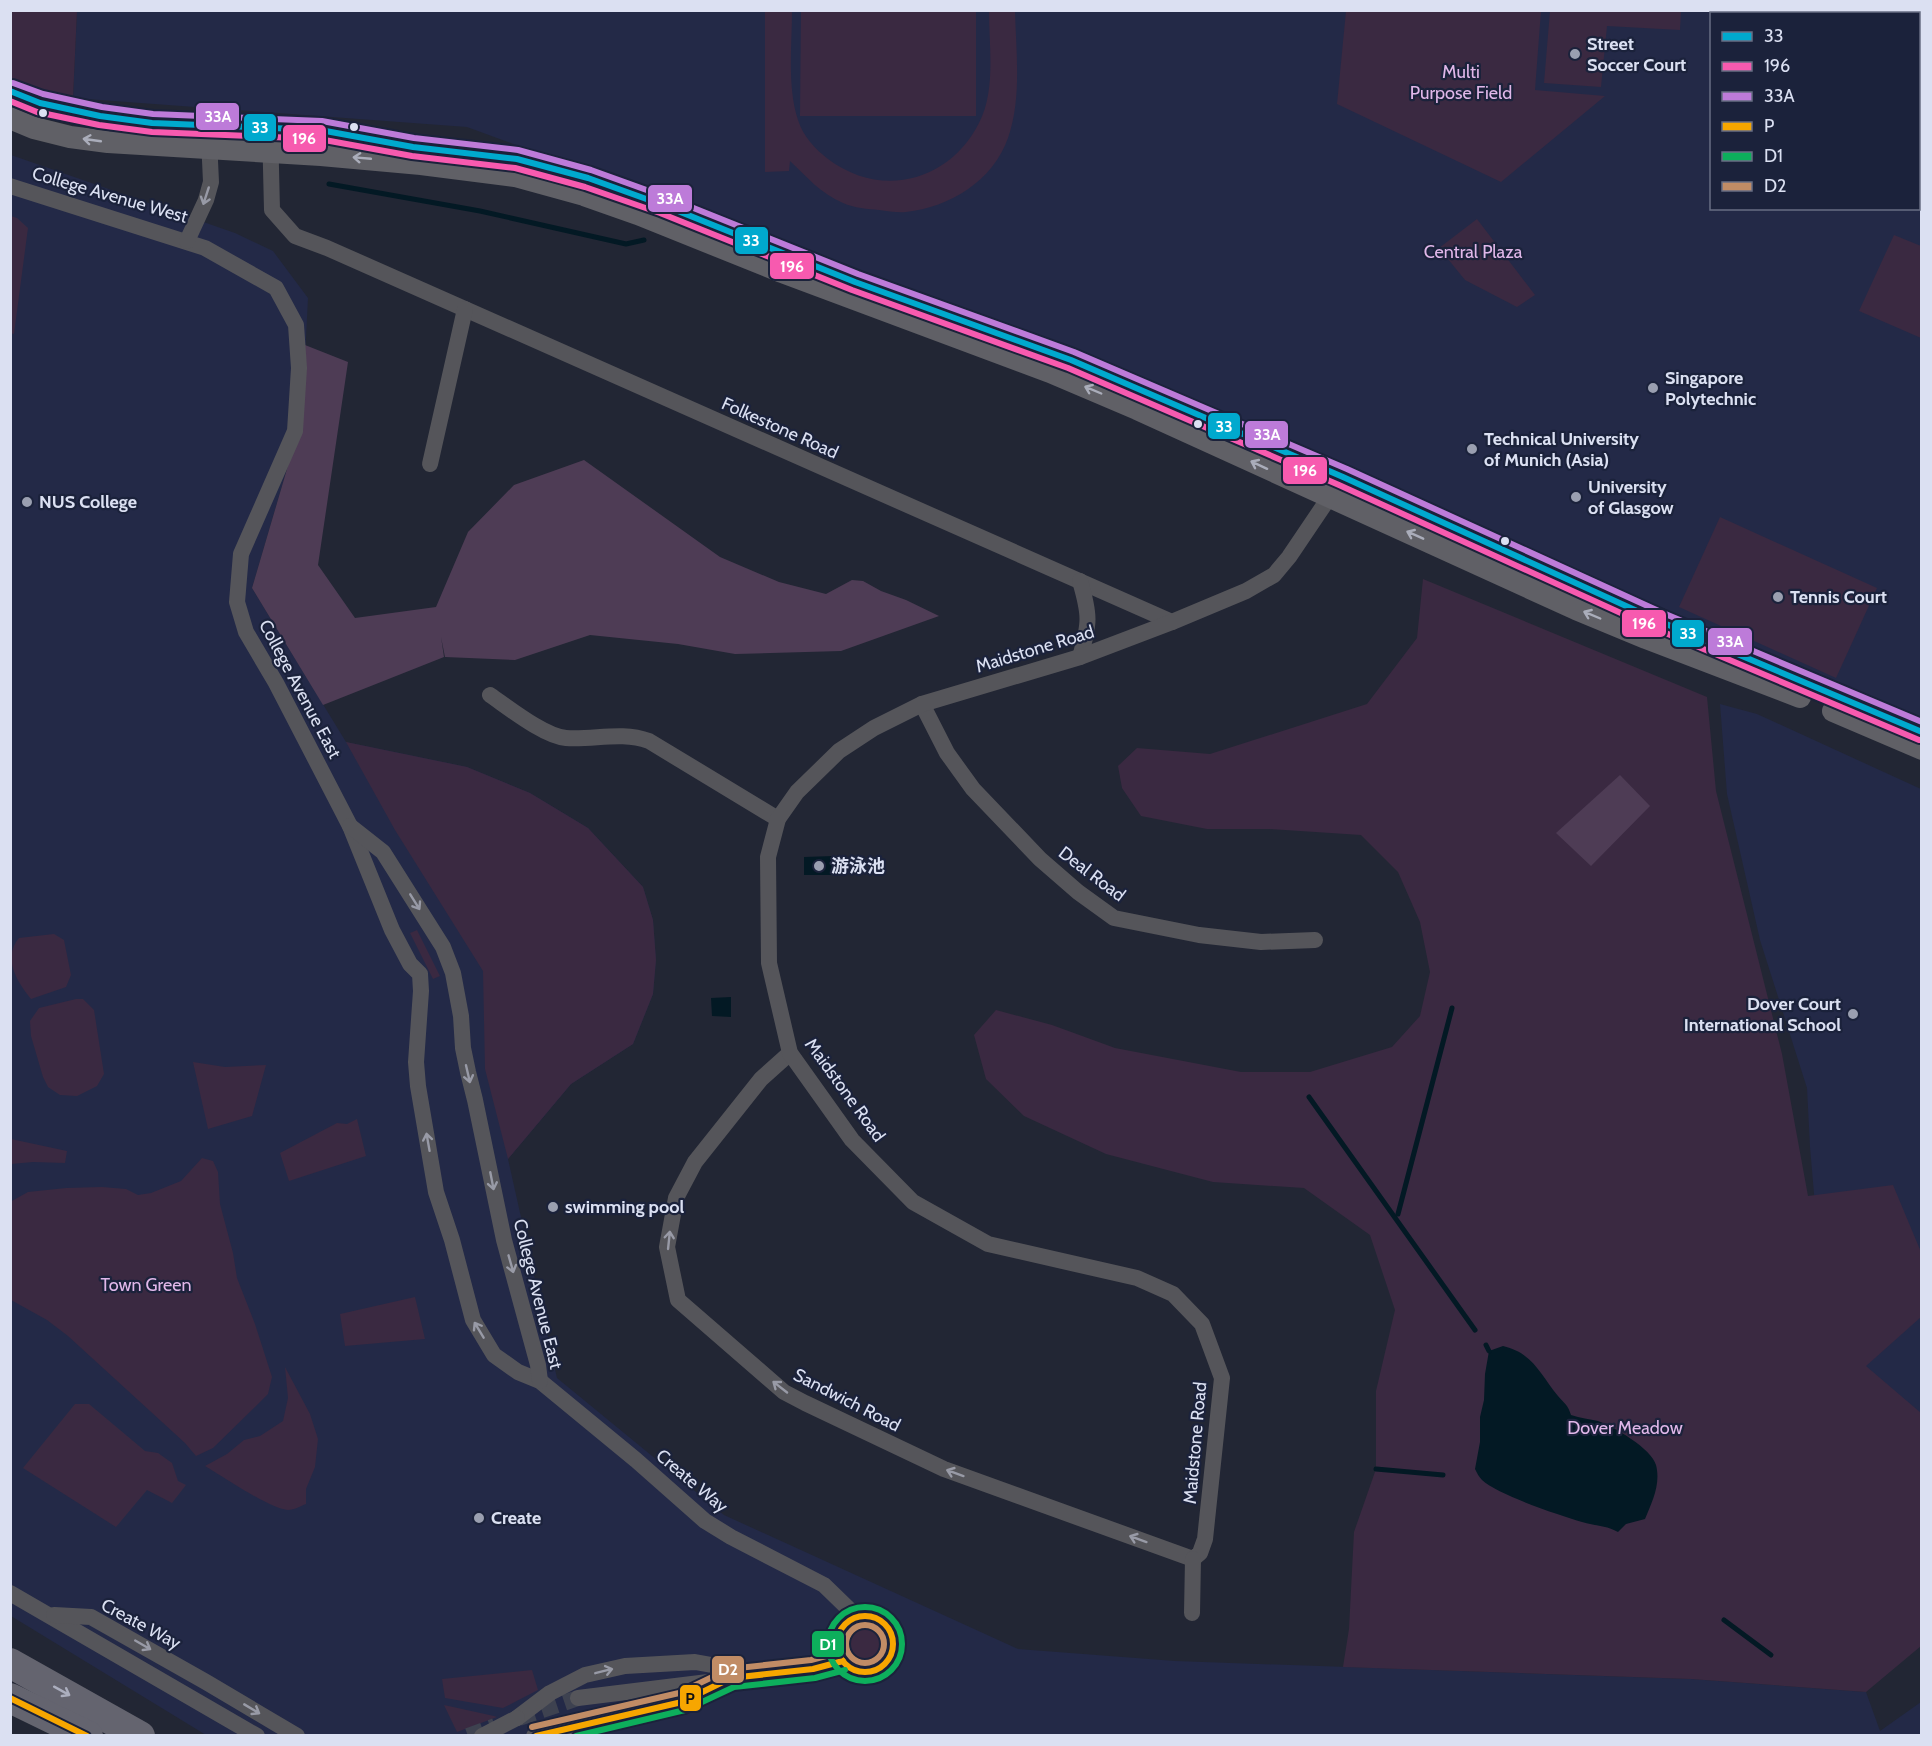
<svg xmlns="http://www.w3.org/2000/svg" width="1932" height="1746" font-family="Cabin,'Noto Sans SC',sans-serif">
	<rect width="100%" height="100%" fill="#222634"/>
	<g fill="#232947" fill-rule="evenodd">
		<path d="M77 10 1921 11V723L1357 479 1031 332 467 127 73 98ZM1712 14H1918V208H1712Z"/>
		<path d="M11 155 235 233 273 251 308 298 302 418 252 588 346 742 467 767 530 793 588 828 643 887 653 920 656 960 653 994 633 1044 571 1084 508 1159 557 1378 724 1515 1018 1649 1175 1661 1691 1679 1866 1692 1880 1731 1921 1702V1735H206L11 1616Z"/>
		<path d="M1720 704 1757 714 1921 789V1472L1829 1368 1810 1147 1807 1088 1760 940 1727 794Z"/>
	</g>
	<g fill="#3a2941">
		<path d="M10 11H77L73 98 19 83 11 79Z"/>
		<path d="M765 11H792C792 46 787 86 798 120 803 136 815 149 828 159 881 199 949 182 979 123 996 90 989 47 989 11H1015C1016 52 1022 98 1008 138 993 181 950 207 906 212 898 213 888 211 879 210 868 209 854 208 843 203 820 193 808 178 790 161L789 171 765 172Z"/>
		<path d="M801 11H976V116H800Z"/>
		<path d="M1346 11H1541L1535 90 1605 96 1501 182 1337 104Z"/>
		<path d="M1550 11H1681L1680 30 1607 26 1601 87 1544 83Z"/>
		<path d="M11 216 17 218 28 228 14 334 10 333Z"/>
		<path d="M1477 219 1535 295 1517 307 1465 280 1439 248Z"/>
		<path d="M1894 235 1921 246V338L1859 311Z"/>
		<path d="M1720 517 1877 588 1836 678 1679 607Z"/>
		<path d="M1423 579 1707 697 1716 791 1782 1054 1808 1196 1893 1185 1921 1252V1317L1866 1366 1921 1413V1646L1866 1692 1691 1679 1343 1667 1349 1629 1354 1532 1376 1469V1391L1395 1310 1370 1235 1304 1188 1213 1182 1106 1154 1024 1116 986 1079 974 1035 996 1010 1052 1025 1115 1048 1241 1072H1310L1392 1047 1420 1016 1430 972 1420 922 1398 872 1361 835 1269 829H1207L1141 816 1122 788 1118 766 1137 748 1210 754 1367 704 1417 638Z"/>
		<path d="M346 742 467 767 530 793 588 828 643 887 653 920 656 960 653 994 633 1044 571 1084 508 1159 485 1069 483 971 395 830Z"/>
		<path d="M417 930 440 976 433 979 410 933Z"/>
		<path d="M54 934 64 940 71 975 66 987 31 999C17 982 2 958 19 938Z"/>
		<path d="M76 999H83L94 1010 104 1074 97 1086 77 1096 60 1095 48 1087 43 1077 31 1036 30 1021 39 1008Z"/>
		<path d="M193 1062 225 1067 266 1065 252 1116 208 1129Z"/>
		<path d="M357 1119 366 1156 289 1181 280 1153 337 1123 347 1124Z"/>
		<path d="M11 1139 67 1151 65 1163 33 1162 11 1164Z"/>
		<path d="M202 1158 213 1161 218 1172 220 1204 233 1253 237 1278 255 1324 272 1377 268 1394 259 1403 213 1448 196 1456 185 1443 68 1336 47 1320 11 1300 10 1202 28 1192 66 1188 102 1187 126 1189 138 1195 151 1193 181 1181Z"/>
		<path d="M415 1297 425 1339 345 1346 340 1314Z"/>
		<path d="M285 1367 310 1414 318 1439 315 1467 306 1489V1504C301 1506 294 1510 288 1510 272 1510 222 1476 205 1466L227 1454 244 1440 260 1436 283 1421 288 1398Z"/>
		<path d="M75 1404H89L145 1451 158 1453 172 1463 178 1481 186 1485 172 1503 147 1490 116 1527 23 1468Z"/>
		<circle cx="865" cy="1644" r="20"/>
		<path d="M532 1670 538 1690 503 1708 445 1698 442 1679Z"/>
		<path d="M444 1705 494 1716 497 1717 457 1732Z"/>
	</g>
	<g fill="#4e3c55">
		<path d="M305 345 348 362 318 565 355 618 436 607 468 532 514 485 584 460 720 557 779 582 826 594 852 580 863 581 881 591 906 600 939 616 841 651 735 654 678 644 590 635 515 660 445 657 441 637 444 657 323 705 252 588 302 418Z"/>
		<path d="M1620 775 1650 806 1591 866 1556 833Z"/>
	</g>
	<g fill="#031924">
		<path d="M834 856V875H804V857Z"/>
		<path d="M731 997V1017L712 1016 711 998Z"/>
		<path d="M1503 1346C1533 1353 1540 1374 1558 1396 1565 1404 1568 1405 1571 1415 1580 1418 1590 1419 1598 1421 1613 1426 1652 1449 1656 1465 1661 1484 1652 1502 1645 1519L1626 1524 1618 1532C1606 1525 1594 1526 1582 1522 1559 1515 1498 1495 1482 1480 1479 1477 1477 1473 1475 1469L1480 1442V1417L1484 1400 1485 1374 1489 1351Z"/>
	</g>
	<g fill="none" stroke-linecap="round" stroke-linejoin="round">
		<g stroke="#031924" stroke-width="5">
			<path d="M329 184 480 211 626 244 644 240"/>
			<path d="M1309 1097 1475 1330"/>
			<path d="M1398 1214 1452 1008"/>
			<path d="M1486 1345 1489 1351"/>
			<path d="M1376 1469 1443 1475"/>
			<path d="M1724 1620 1771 1655"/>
		</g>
		<g stroke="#3e4250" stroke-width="16" stroke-dasharray="16 8" stroke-linecap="butt">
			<path d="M519 1718 578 1698"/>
			<path d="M468 1736 495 1726"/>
		</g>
		<g stroke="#55555a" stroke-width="16">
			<path d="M270 127 272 210 295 236 327 248 1172 622"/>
			<path d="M10 186 205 248 276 288 296 325 299 368 295 431 241 554 237 602 246 632 276 683 350 826 392 930 410 964 420 974 421 991 416 1062 418 1086 436 1192 452 1240 473 1320 494 1355 518 1372 540 1381 636 1460 705 1521 731 1537 824 1585 857 1617"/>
			<path d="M187 241 206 200 211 182 209 139"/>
			<path d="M430 464 465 309"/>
			<path d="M1080 581C1090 615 1090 623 1080 657"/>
			<path d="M490 695C509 708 544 736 566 738 595 740 621 731 649 741L778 819"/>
			<path d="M922 704 947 753 973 789 1040 859 1078 892 1114 918 1199 935 1261 942 1315 940"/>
			<path d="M350 826 383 852 443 947 453 973 461 1016 463 1048 468 1072 475 1100 504 1240 538 1365 540 1381"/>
			<path d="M790 1053 761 1079 695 1162 676 1198 667 1247 678 1300 784 1392 805 1403 944 1469 1193 1559"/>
			<path d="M1193 1559 1200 1553 1205 1539 1222 1378 1202 1324 1173 1294 1137 1278 988 1244 913 1202 852 1140 790 1053 769 963 768 857 778 819 797 792 839 751 874 728 922 704 1080 657 1172 622 1246 591 1274 575 1289 557 1343 477"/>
			<path d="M10 1593 257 1736"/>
			<path d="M1192 1613 1193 1559"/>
			<path d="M54 1615 91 1617 206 1682 297 1736"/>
			<circle cx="865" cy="1644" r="28"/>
			<path d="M578 1698 813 1669 843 1661"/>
			<path d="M517 1718 550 1693 585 1675 625 1666 695 1662 745 1671"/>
			<path d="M534 1736 682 1702 719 1684"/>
		</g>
		<g stroke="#606066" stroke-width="22">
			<path d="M10 91 40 103 100 116 152 123 320 130 413 147 517 159 588 178 663 205 855 282 1071 360 1143 390 1343 477 1659 621 1922 732"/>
			<path d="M10 118 34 128 70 137 108 142 321 155 421 164 515 176 584 195 638 214 782 272 1050 372 1137 409 1576 609 1646 638 1800 697"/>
			<path d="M1833 711 1922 749"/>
		</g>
		<g stroke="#64646f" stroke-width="30">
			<path d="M10 1663 140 1736"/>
			<path d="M10 1698 88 1736"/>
		</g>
		<path stroke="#55555a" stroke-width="16" d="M482 1736 517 1718"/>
		<defs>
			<path id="bus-1" d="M10 91 40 103 100 116 152 123 320 130 413 147 517 159 588 178 663 205 855 282 1071 360 1343 477 1659 621 1922 732"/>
			<path id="bus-2" d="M10 101 37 112 99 125 152 132 319 139 412 156 515 168 585 187 660 213 852 290 1068 368 1339 485 1656 629 1919 740"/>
			<path id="bus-3" d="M13 83 43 94 102 107 153 114 322 121 414 138 518 150 591 170 666 197 858 274 1074 352 1347 469 1663 613 1922 722"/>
			<g id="bus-4">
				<circle cx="865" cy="1644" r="28"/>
				<path d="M10 1698 87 1736"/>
				<path d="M536 1736 682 1702 731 1678 813 1669 843 1661"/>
			</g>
			<g id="bus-5">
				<circle cx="865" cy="1644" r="37"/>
				<path d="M576 1736 685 1710 734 1687 815 1678 845 1670"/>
			</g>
			<g id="bus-6">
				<circle cx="865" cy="1644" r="19"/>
				<path d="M532 1727 679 1693 729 1669 811 1660 841 1652"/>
			</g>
		</defs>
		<use href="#bus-1" stroke="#1b223b" stroke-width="10"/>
		<use href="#bus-2" stroke="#1b223b" stroke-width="10"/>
		<use href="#bus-3" stroke="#1b223b" stroke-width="10"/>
		<use href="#bus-4" stroke="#1b223b" stroke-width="10"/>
		<use href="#bus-5" stroke="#1b223b" stroke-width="10"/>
		<use href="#bus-6" stroke="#1b223b" stroke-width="10"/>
		<use href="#bus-1" stroke="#00a9ce" stroke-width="6"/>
		<use href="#bus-2" stroke="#f75aaf" stroke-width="6"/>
		<use href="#bus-3" stroke="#bd7bd9" stroke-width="6"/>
		<use href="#bus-4" stroke="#f7a600" stroke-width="6"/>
		<use href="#bus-5" stroke="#0daf5c" stroke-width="6"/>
		<use href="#bus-6" stroke="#c18c65" stroke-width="6"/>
	</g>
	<defs><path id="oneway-shaft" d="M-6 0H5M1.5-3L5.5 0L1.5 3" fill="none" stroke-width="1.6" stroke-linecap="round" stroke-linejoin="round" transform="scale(1.5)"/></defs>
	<g stroke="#aaadba">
		<use href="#oneway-shaft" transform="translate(92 140) rotate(-172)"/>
		<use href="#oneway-shaft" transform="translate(362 158) rotate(-175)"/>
		<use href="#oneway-shaft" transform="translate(1093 390) rotate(-157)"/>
		<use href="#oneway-shaft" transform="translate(1259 465) rotate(-155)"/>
		<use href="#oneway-shaft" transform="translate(1415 535) rotate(-156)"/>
		<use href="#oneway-shaft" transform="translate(1592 615) rotate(-157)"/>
	</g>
	<g stroke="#989aa6">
		<use href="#oneway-shaft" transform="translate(206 196) rotate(108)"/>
		<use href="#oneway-shaft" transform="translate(415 902) rotate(58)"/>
		<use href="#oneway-shaft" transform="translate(468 1074) rotate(77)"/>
		<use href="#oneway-shaft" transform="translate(428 1142) rotate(-100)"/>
		<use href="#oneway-shaft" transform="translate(492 1181) rotate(79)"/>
		<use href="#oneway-shaft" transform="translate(669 1240) rotate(-84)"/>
		<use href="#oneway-shaft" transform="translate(511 1264) rotate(74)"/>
		<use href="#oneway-shaft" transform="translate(479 1330) rotate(-121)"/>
		<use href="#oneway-shaft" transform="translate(780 1387) rotate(-142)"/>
		<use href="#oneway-shaft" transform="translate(955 1473) rotate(-160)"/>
		<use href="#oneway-shaft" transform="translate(1138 1539) rotate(-160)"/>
		<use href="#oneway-shaft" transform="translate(143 1645) rotate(30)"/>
		<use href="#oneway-shaft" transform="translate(604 1671) rotate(-14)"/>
		<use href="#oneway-shaft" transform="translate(252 1709) rotate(31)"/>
	</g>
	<use stroke="#abaebe" href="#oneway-shaft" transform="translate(62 1691) rotate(29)"/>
	<g fill="#9a9fb0" stroke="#1b223b" stroke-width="2">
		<circle cx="1575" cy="54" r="6"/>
		<circle cx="1653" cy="388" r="6"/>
		<circle cx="1472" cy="449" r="6"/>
		<circle cx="1576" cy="497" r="6"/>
		<circle cx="27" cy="502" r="6"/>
		<circle cx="1778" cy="597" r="6"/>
		<circle cx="819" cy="866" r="6"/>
		<circle cx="1853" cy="1014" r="6"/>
		<circle cx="553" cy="1207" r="6"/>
		<circle cx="479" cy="1518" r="6"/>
	</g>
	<g fill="#dbe0f2" stroke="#1b223b" stroke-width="2">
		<circle cx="43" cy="113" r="5"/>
		<circle cx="354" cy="127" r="5"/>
		<circle cx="1198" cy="424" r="5"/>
		<circle cx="1505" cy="541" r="5"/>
	</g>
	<g text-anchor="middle" stroke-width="4.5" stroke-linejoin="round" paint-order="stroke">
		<g font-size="18" font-weight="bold" fill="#dbe0f2" stroke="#1b223b" text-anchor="start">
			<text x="1587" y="50">Street<tspan x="1587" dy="21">Soccer Court</tspan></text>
			<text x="1665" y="384">Singapore<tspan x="1665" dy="21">Polytechnic</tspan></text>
			<text x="1484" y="445">Technical University<tspan x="1484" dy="21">of Munich (Asia)</tspan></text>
			<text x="1588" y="493">University<tspan x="1588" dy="21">of Glasgow</tspan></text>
			<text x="39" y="508">NUS College</text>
			<text x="1790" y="603">Tennis Court</text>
			<text x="831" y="872">游泳池</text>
			<text x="1841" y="1010" text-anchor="end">Dover Court<tspan x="1841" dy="21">International School</tspan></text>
			<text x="565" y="1213">swimming pool</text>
			<text x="491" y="1524">Create</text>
		</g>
		<g font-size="18" fill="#e0b7e9" stroke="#1b223b">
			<text x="1461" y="78">Multi<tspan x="1461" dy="21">Purpose Field</tspan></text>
			<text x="1473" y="258">Central Plaza</text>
			<text x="146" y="1291">Town Green</text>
			<text x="1625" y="1434">Dover Meadow</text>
		</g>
		<g font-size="18" fill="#dbe0f2" stroke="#1b223b">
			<text transform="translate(110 195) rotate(16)" y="6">College Avenue West</text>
			<text transform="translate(780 428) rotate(24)" y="6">Folkestone Road</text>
			<text transform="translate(1035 649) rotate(-17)" y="6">Maidstone Road</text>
			<text transform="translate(300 689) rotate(62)" y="6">College Avenue East</text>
			<text transform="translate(1092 874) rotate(37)" y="6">Deal Road</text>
			<text transform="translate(845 1090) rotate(54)" y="6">Maidstone Road</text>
			<text transform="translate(538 1294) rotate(76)" y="6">College Avenue East</text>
			<text transform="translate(847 1400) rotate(27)" y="6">Sandwich Road</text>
			<text transform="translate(1195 1443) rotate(-85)" y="6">Maidstone Road</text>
			<text transform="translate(692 1481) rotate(40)" y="6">Create Way</text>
			<text transform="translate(141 1624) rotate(28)" y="6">Create Way</text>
		</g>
	</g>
	<g stroke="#1b223b" stroke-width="2">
		<rect x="195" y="102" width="45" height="29" rx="6" fill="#bd7bd9"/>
		<rect x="243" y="113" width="34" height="29" rx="6" fill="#00a9ce"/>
		<rect x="282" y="124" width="45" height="29" rx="6" fill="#f75aaf"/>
		<rect x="647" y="184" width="46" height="29" rx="6" fill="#bd7bd9"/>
		<rect x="734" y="226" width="35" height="29" rx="6" fill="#00a9ce"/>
		<rect x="769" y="252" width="46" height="28" rx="6" fill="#f75aaf"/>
		<rect x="1207" y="412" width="34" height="28" rx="6" fill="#00a9ce"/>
		<rect x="1244" y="420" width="45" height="29" rx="6" fill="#bd7bd9"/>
		<rect x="1282" y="456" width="46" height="29" rx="6" fill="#f75aaf"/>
		<rect x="1621" y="609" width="46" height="29" rx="6" fill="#f75aaf"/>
		<rect x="1671" y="619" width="34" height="29" rx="6" fill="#00a9ce"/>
		<rect x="1707" y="627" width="46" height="29" rx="6" fill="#bd7bd9"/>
		<rect x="811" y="1630" width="34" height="28" rx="6" fill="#0daf5c"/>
		<rect x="711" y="1655" width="34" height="29" rx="6" fill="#c18c65"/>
		<rect x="679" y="1684" width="23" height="28" rx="6" fill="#f7a600"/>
	</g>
	<g font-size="16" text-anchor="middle" font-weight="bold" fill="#fff">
		<text x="218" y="122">33A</text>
		<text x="260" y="133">33</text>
		<text x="304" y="144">196</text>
		<text x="670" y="204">33A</text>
		<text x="751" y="246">33</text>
		<text x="792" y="272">196</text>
		<text x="1224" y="432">33</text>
		<text x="1267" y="440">33A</text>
		<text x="1305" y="476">196</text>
		<text x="1644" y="629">196</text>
		<text x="1688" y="639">33</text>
		<text x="1730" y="647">33A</text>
		<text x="828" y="1650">D1</text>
		<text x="728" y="1675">D2</text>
	</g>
	<g font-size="16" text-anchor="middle" font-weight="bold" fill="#111">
		<text x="690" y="1704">P</text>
	</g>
	<rect width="1932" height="1746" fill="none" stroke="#dbe0f2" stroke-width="24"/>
	<rect x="1710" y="12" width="210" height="198" fill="#1b223b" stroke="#686e84" stroke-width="1.5"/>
	<rect x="1722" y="32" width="30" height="9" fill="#00a9ce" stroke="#686e84" stroke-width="1.5"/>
	<text x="1764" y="42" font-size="18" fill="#dbe0f2">33</text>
	<rect x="1722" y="62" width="30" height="9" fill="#f75aaf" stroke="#686e84" stroke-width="1.5"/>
	<text x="1764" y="72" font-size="18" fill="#dbe0f2">196</text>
	<rect x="1722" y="92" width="30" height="9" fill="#bd7bd9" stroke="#686e84" stroke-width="1.5"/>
	<text x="1764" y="102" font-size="18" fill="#dbe0f2">33A</text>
	<rect x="1722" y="122" width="30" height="9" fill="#f7a600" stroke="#686e84" stroke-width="1.5"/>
	<text x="1764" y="132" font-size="18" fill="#dbe0f2">P</text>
	<rect x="1722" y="152" width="30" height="9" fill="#0daf5c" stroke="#686e84" stroke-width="1.5"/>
	<text x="1764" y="162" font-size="18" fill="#dbe0f2">D1</text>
	<rect x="1722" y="182" width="30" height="9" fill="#c18c65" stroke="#686e84" stroke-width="1.5"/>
	<text x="1764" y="192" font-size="18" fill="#dbe0f2">D2</text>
</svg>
